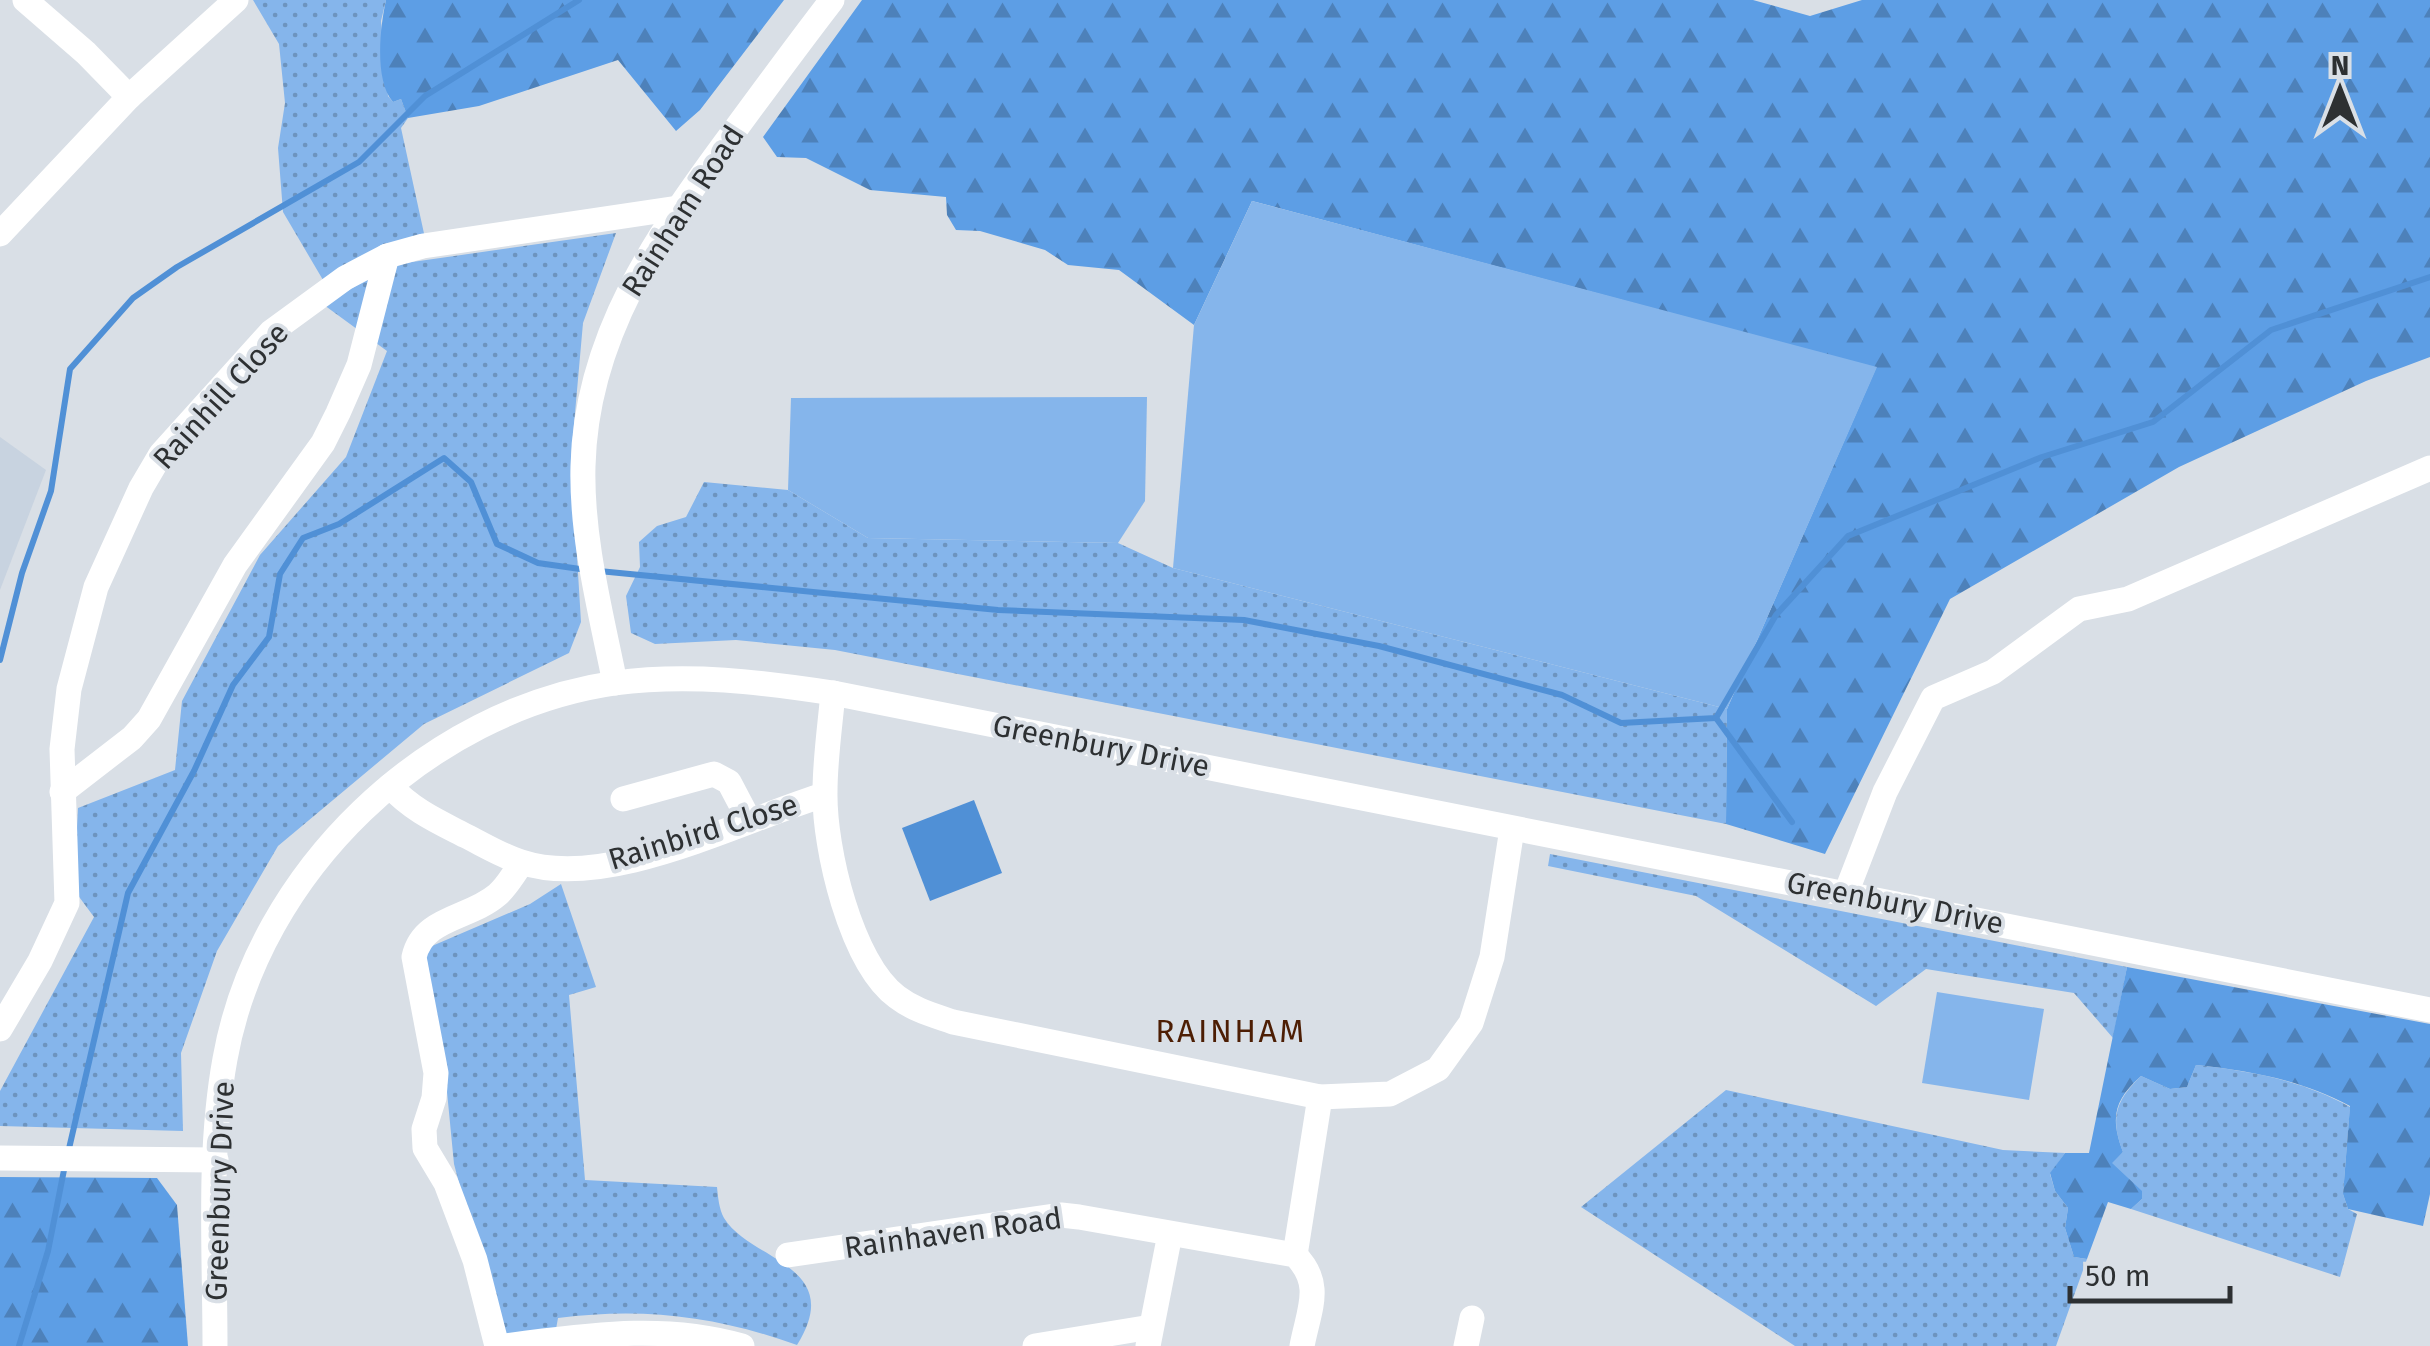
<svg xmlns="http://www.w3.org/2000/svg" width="2430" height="1346" font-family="'Fira Sans',sans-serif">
	<defs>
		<pattern id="green-dots" width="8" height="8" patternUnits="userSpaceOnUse" patternTransform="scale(2.5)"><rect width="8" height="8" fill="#85b5eb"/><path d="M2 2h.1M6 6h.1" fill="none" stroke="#6d94bf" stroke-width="1.8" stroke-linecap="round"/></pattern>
		<pattern id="forest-firs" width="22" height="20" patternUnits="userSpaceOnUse" patternTransform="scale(2.5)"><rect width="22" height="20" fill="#5d9ee5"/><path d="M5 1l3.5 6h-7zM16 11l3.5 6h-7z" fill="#4d81ba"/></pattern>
	</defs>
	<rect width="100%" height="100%" fill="#d9dfe6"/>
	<path fill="#c8d3e0" d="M0 437 46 470 0 590Z"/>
	<g fill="url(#green-dots)">
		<path d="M253 0H386L381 21 388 96 393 102 401 99 408 118 401 128 425 238 323 280 283 212 278 148 285 103 279 44Z"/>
		<path d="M616 233 583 323 571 458 581 622 569 653 424 724 278 846 217 951 181 1053 183 1131 0 1126V1091L94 917 74 890 78 808 175 770 182 701 260 555 346 457 387 351 324 305 391 265Z"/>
		<path d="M704 482 788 490 868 538 1118 543 1173 568 1727 709 1726 824 835 650 736 640 655 644 631 633 626 596 640 567 639 542 657 526 686 517Z"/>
		<path d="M1550 854 2127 967 2113 1038 2074 993 1926 969 1876 1006 1696 896 1548 866Z"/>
		<path d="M561 884 596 987 569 995 585 1180 717 1187C718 1197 719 1209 724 1218 750 1261 847 1265 797 1345 716 1316 643 1307 558 1318L553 1346H502L454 1164 444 1061 425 949 530 904Z"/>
		<path d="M2196 1065C2250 1071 2302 1080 2350 1107L2343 1194 2348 1209 2357 1214 2340 1277 2131 1209 2142 1199 2111 1163 2123 1152C2110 1118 2115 1101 2141 1076L2170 1089 2187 1087Z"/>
		<path d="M1726 1090 2003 1150 2065 1153 2050 1174 2055 1191 2068 1208 2065 1228 2074 1257 2087 1259 2056 1346H1795L1581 1207Z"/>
	</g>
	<g fill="url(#forest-firs)">
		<path d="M386 0H784L700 110 676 131 618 60 479 106 408 118 401 99 393 102C374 80 380 27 386 0Z"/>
		<path d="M862 0H1753L1810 16 1862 0H2430V357L2366 381 2179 467 1950 599 1825 854 1726 824 1727 709 1876 368 1252 201 1194 325 1119 270 1068 265 1045 250 980 231 956 230 947 215 946 197 870 190 806 158 777 157 763 137Z"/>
		<path d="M2127 967 2430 1024V1194L2423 1226 2348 1209 2343 1194 2350 1106C2302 1080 2251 1071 2196 1065L2187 1087 2170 1089 2141 1076C2114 1100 2110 1118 2123 1152L2112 1163 2142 1191V1199L2131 1209 2108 1202 2087 1259 2074 1257 2065 1228 2068 1208 2055 1191 2050 1173 2065 1153H2089Z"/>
		<path d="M0 1177 157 1178 177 1205 188 1346H0Z"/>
	</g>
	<g fill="#85b5eb">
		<path d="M1252 201 1877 367 1727 709 1173 568 1194 325Z"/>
		<path d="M1147 397 1145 501 1118 543 868 538 788 490 791 398Z"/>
		<path d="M1937 992 2044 1009 2029 1100 1922 1083Z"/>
	</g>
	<path fill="#5090d6" d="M974 800 1002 873 930 901 902 828Z"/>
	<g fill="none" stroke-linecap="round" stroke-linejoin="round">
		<g stroke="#5090d6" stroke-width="6">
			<path d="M599 571 998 610 1244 620 1379 646 1562 695 1621 723 1716 718 1776 615 1848 536 2042 457 2153 422 2271 330 2430 277"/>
			<path d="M0 660 22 573 51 491 70 369 133 298 177 267 359 162 425 96 579 0"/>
			<path d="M1716 718 1792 822"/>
			<path d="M68 1153 128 893 194 771 233 685 269 637 280 574 303 538 339 524 444 458 471 482 497 544 538 563 587 570"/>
			<path d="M19 1346 48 1251 65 1165"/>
		</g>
		<g stroke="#fff" stroke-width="25">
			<path d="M25 0 86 53 129 97"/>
			<path d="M0 234 129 97 236 0"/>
			<path d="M615 683C601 613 581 538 583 466 586 336 658 234 732 134 765 89 798 44 832 0"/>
			<path d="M833 693C830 726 825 759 825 792 824 848 851 963 897 997 914 1010 933 1015 953 1022L1320 1097 1390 1094 1438 1069 1471 1023 1492 957 1512 829"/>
			<path d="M390 786C412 810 437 821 466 836 484 845 502 856 521 862 608 891 741 820 824 795"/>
			<path d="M62 792 132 738 149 719 235 565 323 443 338 413 359 365 387 256"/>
			<path d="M623 799 714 774 729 782 749 820"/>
			<path d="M1846 893 1885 792 1933 698 1993 672 2079 609 2128 599 2430 468"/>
			<path d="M0 1029 40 961 67 903 62 749 69 689 96 587 141 488 161 454 271 332 345 278 387 256 423 246 678 208"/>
			<path d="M0 1158 216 1160"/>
			<path d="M788 1255 1061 1215 1079 1217 1295 1255C1324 1284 1309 1309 1302 1346"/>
			<path d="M1295 1255 1320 1097"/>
			<path d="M215 1346C215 1251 208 1152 225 1059 258 872 427 710 615 683 689 673 761 682 833 693L2430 1010"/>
			<path d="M497 1346 475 1260 446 1183 425 1148 424 1129 434 1098 436 1073 414 957C423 917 469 919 497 895 507 887 514 873 522 863"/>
			<path d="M504 1346C585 1336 661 1323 742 1346"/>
			<path d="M1035 1346 1151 1327"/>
			<path d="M1148 1346 1170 1234"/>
			<path d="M1466 1346 1472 1318"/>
		</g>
	</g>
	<g text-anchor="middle" stroke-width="8" stroke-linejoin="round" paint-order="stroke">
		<g font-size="30" fill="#2d3032" stroke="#d9dfe6">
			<text transform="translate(683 211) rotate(-57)" y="10">Rainham Road</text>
			<text transform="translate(221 396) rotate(-48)" y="10">Rainhill Close</text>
			<text transform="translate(1101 746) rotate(11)" y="10">Greenbury Drive</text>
			<text transform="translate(703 832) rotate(-17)" y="10">Rainbird Close</text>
			<text transform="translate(1895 903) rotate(11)" y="10">Greenbury Drive</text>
			<text transform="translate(220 1191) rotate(-88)" y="10">Greenbury Drive</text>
			<text transform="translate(953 1233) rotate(-8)" y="10">Rainhaven Road</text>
		</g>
		<g font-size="32" letter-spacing="2.5" fill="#4d1e04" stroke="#d9dfe6">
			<text x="1231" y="1042">RAINHAM</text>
		</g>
	</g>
	<g transform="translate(2340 90)" stroke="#d9dfe6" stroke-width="8" paint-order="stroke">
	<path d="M0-8L18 38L0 25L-18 38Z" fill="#2d3032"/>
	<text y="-15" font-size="28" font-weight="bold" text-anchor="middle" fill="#2d3032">N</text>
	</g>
	<path d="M2070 1286v15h160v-15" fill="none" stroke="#2d3032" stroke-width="5"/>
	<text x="2085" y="1286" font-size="30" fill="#2d3032" stroke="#d9dfe6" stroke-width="8" paint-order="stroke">50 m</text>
</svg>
